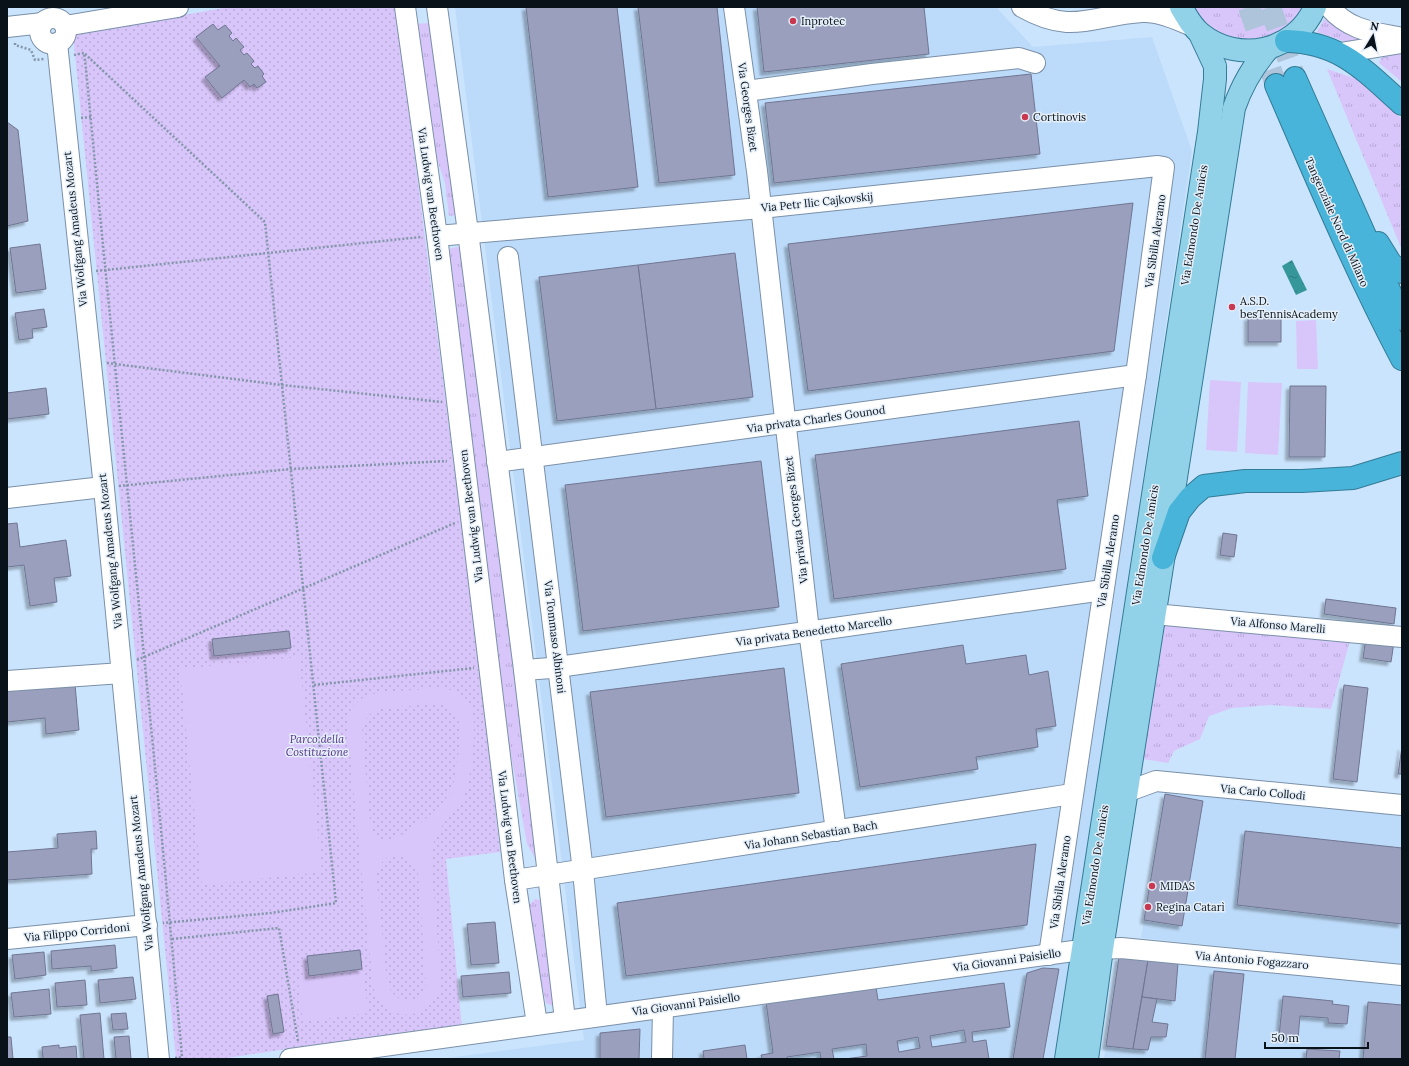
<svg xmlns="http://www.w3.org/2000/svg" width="1409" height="1066" font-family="Lora,serif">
	<defs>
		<pattern id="grass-tufts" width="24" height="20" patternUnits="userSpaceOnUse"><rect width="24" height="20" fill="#d8c6fb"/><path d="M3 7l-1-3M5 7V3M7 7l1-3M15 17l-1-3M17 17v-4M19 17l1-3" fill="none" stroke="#b8a9d7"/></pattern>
		<pattern id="forest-crowns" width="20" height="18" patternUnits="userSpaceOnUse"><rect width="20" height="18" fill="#d8c6fb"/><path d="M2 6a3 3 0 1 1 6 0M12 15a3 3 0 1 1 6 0" fill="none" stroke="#b8a9d7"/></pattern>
		<pattern id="park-dots" width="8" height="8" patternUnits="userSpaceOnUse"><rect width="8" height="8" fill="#d8c6fb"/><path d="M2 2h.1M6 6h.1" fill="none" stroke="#b8a9d7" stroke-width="1.8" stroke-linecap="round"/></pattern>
		<pattern id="water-ripples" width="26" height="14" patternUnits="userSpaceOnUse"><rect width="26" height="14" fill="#36979b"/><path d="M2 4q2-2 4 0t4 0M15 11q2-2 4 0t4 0" fill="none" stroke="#2c7a7e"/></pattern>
		<filter id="shadow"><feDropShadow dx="-3.5" dy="3.5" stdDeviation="1" flood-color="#0004"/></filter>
	</defs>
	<rect width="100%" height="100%" fill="#cbe4fd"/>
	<g fill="#bcdaf9">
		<path d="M455 7H996L1033 47 1152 37 1192 151 1056 1059H440L584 1040Z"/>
		<path d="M1166 789 1402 816V965L1141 938Z"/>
		<path d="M1119 957 1402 986V1059H1104Z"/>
	</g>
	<g fill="url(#grass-tufts)">
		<path d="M1188 7H1307L1305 12 1267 42 1218 38Z"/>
		<path d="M1324 19 1343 30 1386 41 1349 43 1317 32Z"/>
		<path d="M429 23 457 215 449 216 445 183 433 147 414 24Z"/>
		<path d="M1327 69 1357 79 1402 119V250Z"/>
		<path d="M459 247 464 255 540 857 535 858 527 844 505 721 448 256 451 248Z"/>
		<path d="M1164 625 1324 633V641L1337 642 1339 635 1351 637 1331 709 1271 705 1232 708 1209 716 1200 739 1174 751 1168 763 1143 759Z"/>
		<path d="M535 899 544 901 553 1006 546 1003 527 921V907Z"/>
	</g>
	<path fill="url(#forest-crowns)" d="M1402 51V82L1379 63 1381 58Z"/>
	<path fill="url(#park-dots)" d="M229 7H394L396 10 481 679 500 852 446 859 462 1028 305 1046 221 1059H176L73 35Z"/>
	<g fill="#d8c6fb" fill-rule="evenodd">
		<path d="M1316 320 1318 369H1297L1296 321Z"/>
		<path d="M1210 380 1241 382 1237 452 1206 450Z"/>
		<path d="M1248 382 1282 383 1278 455 1245 453Z"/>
		<path d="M299 657 322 872 202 885 180 669Z"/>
		<path d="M441 688C454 690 465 694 471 706 478 720 471 779 465 794 459 808 446 818 439 831 433 840 432 850 431 860L441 979C438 1022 384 1028 373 986L347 723C351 693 376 693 400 691 414 690 428 689 441 688ZM437 703C445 705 453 707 457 716 463 729 457 779 451 791 443 807 401 843 382 840L373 832 370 821 362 731C364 719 368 713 380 709ZM393 855C405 854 414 860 418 872L426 984C420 1007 393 1005 387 982L376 875C378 865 383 859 393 855Z"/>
		<path d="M363 973 368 1013 303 1022 298 981Z"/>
	</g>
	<path fill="url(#water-ripples)" d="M1292 260 1307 290 1296 295 1282 266Z"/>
	<g fill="#999fbd" stroke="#707692" fill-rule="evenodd" filter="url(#shadow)">
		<path d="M526 7H617L638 187 548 197Z"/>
		<path d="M638 7H717L735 175 659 183Z"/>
		<path d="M757 7H924L929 54 764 72Z"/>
		<path d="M213 24 218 30 225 25 232 33 229 36 233 41 236 38 244 47 240 50 244 55 247 53 254 61 251 64 255 68 258 66 264 74 262 76 266 82 257 88 254 84 250 87 244 80 222 98 205 77 220 66 196 37Z"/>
		<path d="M1031 74 1040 154 774 183 765 103Z"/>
		<path d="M7 122 18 130 28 221 7 226Z"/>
		<path d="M1133 203 1114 351 808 391 788 244Z"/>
		<path d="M40 244 46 289 16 293 10 248Z"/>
		<path d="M735 253 753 397 656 409 638 265Z"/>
		<path d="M638 265 656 409 557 421 539 277Z"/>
		<path d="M44 309 47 327 32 329 33 338 19 340 15 313Z"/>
		<path d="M1248 317 1281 318V342H1248Z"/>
		<path d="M1290 386H1326L1325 457H1289Z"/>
		<path d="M46 388 49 414 7 419V393Z"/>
		<path d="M1079 421 1088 496 1057 500 1066 569 834 599 815 455Z"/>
		<path d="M761 461 779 607 583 631 565 485Z"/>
		<path d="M17 523 20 547 66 540 71 576 54 578 57 602 30 606 24 565 7 567V524Z"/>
		<path d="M1223 533 1237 535 1234 557 1220 555Z"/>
		<path d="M1326 599 1396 608 1394 624 1324 614Z"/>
		<path d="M289 631 291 648 214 656 212 639Z"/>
		<path d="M1366 638 1394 642 1391 662 1363 658Z"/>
		<path d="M963 645 966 664 1026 655 1029 675 1048 671 1056 726 1036 729 1038 747 976 757 978 769 860 787 841 664Z"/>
		<path d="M784 668 799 793 606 817 590 692Z"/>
		<path d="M75 684 79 730 46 734 45 718 7 722V691Z"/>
		<path d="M1344 685 1368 688 1357 782 1333 779Z"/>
		<path d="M1402 747V774H1398Z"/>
		<path d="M1165 794 1203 801 1182 926 1144 920Z"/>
		<path d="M96 831 97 849H91L92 874 7 880V852L58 848 57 834Z"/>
		<path d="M1245 831 1402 848V924L1237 905Z"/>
		<path d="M1036 844 1027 925 626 976 617 903Z"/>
		<path d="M495 922 499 963 471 965 467 924Z"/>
		<path d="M115 945 117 968 91 971V966L52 969 51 951Z"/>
		<path d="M360 950 362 969 309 976 307 956Z"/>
		<path d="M44 952 46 975 15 979 12 955Z"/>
		<path d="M1119 957 1148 960 1133 1049 1106 1046Z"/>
		<path d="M1148 960 1178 963 1175 1001 1142 997Z"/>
		<path d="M1043 968 1059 969 1043 1059H1013L1027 973Z"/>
		<path d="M1214 971 1244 974 1235 1059H1205Z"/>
		<path d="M509 972 511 993 463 997 461 976Z"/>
		<path d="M133 977 136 999 100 1003 98 980Z"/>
		<path d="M85 980 87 1005 57 1007 55 983Z"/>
		<path d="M1004 983 1010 1027 972 1032 973 1042 986 1040 989 1059H845L867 1056 866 1044 832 1049 834 1059H821L820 1052 787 1057V1059H762L761 1055 773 1053 766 1002 876 987 878 1000ZM964 1030 966 1042 932 1047 930 1036ZM918 1037 920 1048 899 1052 897 1041Z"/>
		<path d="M49 989 51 1014 14 1017 11 993Z"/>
		<path d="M278 994 284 1032 273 1034 267 996Z"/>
		<path d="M1283 996 1333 1001 1332 1004 1349 1006 1347 1024 1328 1023V1018L1300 1016 1298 1039 1279 1037Z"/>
		<path d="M1142 997 1157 999 1152 1022 1168 1024 1166 1037H1151L1148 1050 1133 1049Z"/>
		<path d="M1368 1002 1402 1005V1059H1363Z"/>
		<path d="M100 1013 104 1059H84L80 1015Z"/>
		<path d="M126 1013 128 1029 113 1030 111 1014Z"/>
		<path d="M640 1029 639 1059H600V1033Z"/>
		<path d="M129 1036 131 1059H116L114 1037Z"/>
		<path d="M7 1037H11L13 1059H7Z"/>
		<path d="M59 1045V1048L76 1046 77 1059H43L42 1047Z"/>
		<path d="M745 1045 747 1059H704L703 1051Z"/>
		<path d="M1307 1049 1340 1051 1339 1059H1306Z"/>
	</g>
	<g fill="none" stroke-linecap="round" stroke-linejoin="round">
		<g stroke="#aec4db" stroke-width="22" stroke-dasharray="22 11" stroke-linecap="butt">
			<path d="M1249 7 1276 85"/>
			<path d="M1270 7 1295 78"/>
		</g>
		<defs>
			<g id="minor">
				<path d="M405 7 437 236 515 880 537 1024"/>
				<path d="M437 7 468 232 524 670 565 1020"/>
				<path d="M734 7 757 171 809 631 836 831"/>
				<path d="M1022 7C1073 36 1092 15 1142 12 1156 11 1179 20 1192 26"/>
				<path d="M1329 7C1350 31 1373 32 1402 38"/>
				<circle cx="53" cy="31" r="13"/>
				<path d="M65 26 178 7"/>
				<path d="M7 27 43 23"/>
				<path d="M57 43 103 478 159 1059"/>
				<path d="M1340 53 1402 43"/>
				<path d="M746 91 872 74 1019 58 1035 63"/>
				<path d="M437 236 761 208 1158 166 1164 167 1136 375 1049 955"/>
				<path d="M508 257 583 871 597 1016"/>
				<path d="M497 462 1136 375"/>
				<path d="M7 498 103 487"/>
				<path d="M1154 614 1402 637"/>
				<path d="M524 670 551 668 1103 590"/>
				<path d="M7 681 122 673"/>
				<path d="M1126 792 1156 781 1402 805"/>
				<path d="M515 880 1072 794"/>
				<path d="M7 939 147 925"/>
				<path d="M290 1059 1081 950 1121 948 1402 975"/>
				<path d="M662 1059 663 1008"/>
			</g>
			<g id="major">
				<path d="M1181 7C1187 17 1192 27 1201 34 1238 64 1296 52 1315 7"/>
				<path d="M1066 1059 1209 132 1215 79V66L1200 34"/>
				<path d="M1087 1059 1102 949 1234 108C1242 85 1252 67 1269 48"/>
			</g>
			<g id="highway">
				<path d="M1286 41C1340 42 1364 70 1402 104"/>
				<path d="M1295 78 1402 319"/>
				<path d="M1276 85C1316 177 1355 270 1402 359"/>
				<path d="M1378 243 1391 264 1402 272"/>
				<path d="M1163 558 1179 512 1190 498 1204 486 1245 481H1302L1353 478 1402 463"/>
			</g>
		</defs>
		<use href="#minor" stroke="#7a90a8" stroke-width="22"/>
		<use href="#major" stroke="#337b96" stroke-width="24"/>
		<use href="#highway" stroke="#337b96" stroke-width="24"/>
		<g stroke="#8497aa" stroke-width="2.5" stroke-dasharray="2 2" stroke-linecap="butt">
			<path d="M15 43V45L31 50 35 60 44 59"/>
			<path d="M85 54 265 222 336 903 271 913 163 923"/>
			<path d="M74 55 84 53 86 69C117 398 153 727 182 1057L175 1058"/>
			<path d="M81 118 91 117"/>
			<path d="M96 271 421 237"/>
			<path d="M107 363 282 385 442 402"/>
			<path d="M119 486 291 469 447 461"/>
			<path d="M137 660 455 523"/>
			<path d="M314 685 474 668"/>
			<path d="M172 939 279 928 298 1041"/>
		</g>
		<use href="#minor" stroke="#fff" stroke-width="20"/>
		<use href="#major" stroke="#92d2e8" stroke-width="22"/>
		<use href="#highway" stroke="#49b4d9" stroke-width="22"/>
	</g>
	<g fill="#c93851" stroke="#e5eff9" stroke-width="1.5">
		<circle cx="793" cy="21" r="4"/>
		<circle cx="1025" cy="117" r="4"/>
		<circle cx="1232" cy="307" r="4"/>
		<circle cx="1152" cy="886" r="4"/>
		<circle cx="1148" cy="907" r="4"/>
	</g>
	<g text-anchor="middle" stroke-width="3" stroke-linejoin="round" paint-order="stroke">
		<g font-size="11" fill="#091119" stroke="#e5eff9" text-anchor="start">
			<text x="801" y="25">Inprotec</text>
			<text x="1033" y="121">Cortinovis</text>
			<text x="1240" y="305">A.S.D.<tspan x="1240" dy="13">besTennisAcademy</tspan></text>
			<text x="1160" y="890">MIDAS</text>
			<text x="1156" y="911">Regina Catarì</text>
		</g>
		<g font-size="11" fill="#091119" stroke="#e5eff9">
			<text transform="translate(748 107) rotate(82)" y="4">Via Georges Bizet</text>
			<text transform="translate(431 194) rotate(82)" y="4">Via Ludwig van Beethoven</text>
			<text transform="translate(817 202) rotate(-6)" y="4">Via Petr Ilic Cajkovskij</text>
			<text transform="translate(1337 222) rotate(66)" y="4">Tangenziale Nord di Milano</text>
			<text transform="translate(1194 225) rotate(-81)" y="4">Via Edmondo De Amicis</text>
			<text transform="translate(75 229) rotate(-96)" y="4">Via Wolfgang Amadeus Mozart</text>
			<text transform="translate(1155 241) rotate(-82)" y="4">Via Sibilla Aleramo</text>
			<text transform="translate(816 419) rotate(-8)" y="4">Via privata Charles Gounod</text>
			<text transform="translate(471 516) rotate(-97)" y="4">Via Ludwig van Beethoven</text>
			<text transform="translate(796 520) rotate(-97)" y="4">Via privata Georges Bizet</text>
			<text transform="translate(1145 545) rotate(-81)" y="4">Via Edmondo De Amicis</text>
			<text transform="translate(110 551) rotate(-96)" y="4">Via Wolfgang Amadeus Mozart</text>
			<text transform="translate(1108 561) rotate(-81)" y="4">Via Sibilla Aleramo</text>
			<text transform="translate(1278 625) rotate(5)" y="4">Via Alfonso Marelli</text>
			<text transform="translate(814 631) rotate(-8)" y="4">Via privata Benedetto Marcello</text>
			<text transform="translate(555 637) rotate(83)" y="4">Via Tommaso Albinoni</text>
			<text transform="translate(1263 792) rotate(5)" y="4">Via Carlo Collodi</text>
			<text transform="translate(811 835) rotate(-9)" y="4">Via Johann Sebastian Bach</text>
			<text transform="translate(510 837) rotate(83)" y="4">Via Ludwig van Beethoven</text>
			<text transform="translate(1095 865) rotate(-81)" y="4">Via Edmondo De Amicis</text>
			<text transform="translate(141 873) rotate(-96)" y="4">Via Wolfgang Amadeus Mozart</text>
			<text transform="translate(1060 882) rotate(-82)" y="4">Via Sibilla Aleramo</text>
			<text transform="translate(77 932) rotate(-6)" y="4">Via Filippo Corridoni</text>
			<text transform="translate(1007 960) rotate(-8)" y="4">Via Giovanni Paisiello</text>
			<text transform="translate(1252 960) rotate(5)" y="4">Via Antonio Fogazzaro</text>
			<text transform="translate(686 1004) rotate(-8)" y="4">Via Giovanni Paisiello</text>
		</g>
		<g font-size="11" font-style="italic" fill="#552f87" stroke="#e5eff9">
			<text x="317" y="743">Parco della<tspan x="317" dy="13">Costituzione</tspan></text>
		</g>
	</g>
	<rect width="1409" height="1066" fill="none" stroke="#091119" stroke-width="16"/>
	<g transform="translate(1373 36) rotate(10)" stroke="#e5eff9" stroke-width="3" paint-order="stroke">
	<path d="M0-3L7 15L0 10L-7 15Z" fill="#091119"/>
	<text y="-6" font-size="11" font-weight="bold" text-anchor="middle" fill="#091119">N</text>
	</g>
	<path d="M1265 1042v6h103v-6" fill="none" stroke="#091119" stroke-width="2"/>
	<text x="1271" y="1042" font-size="12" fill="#091119" stroke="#e5eff9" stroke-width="3" paint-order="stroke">50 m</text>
</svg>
